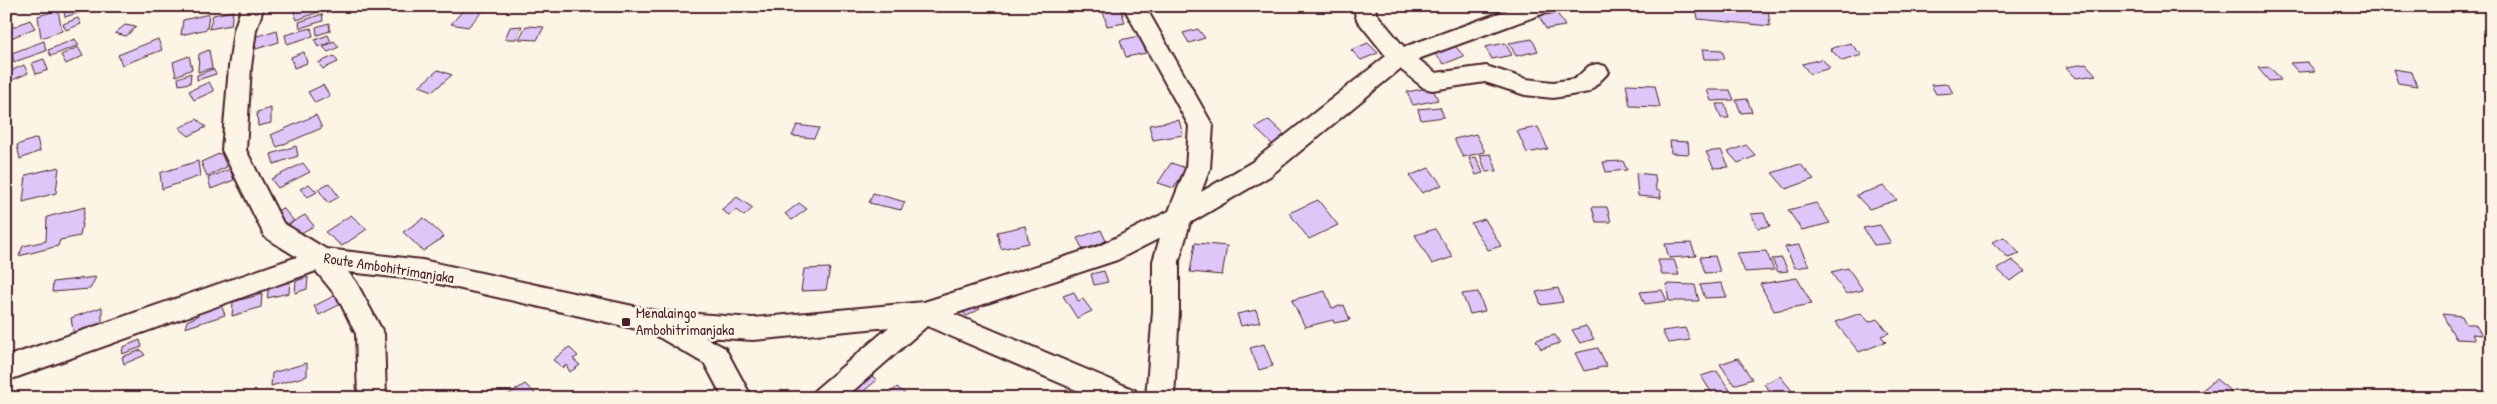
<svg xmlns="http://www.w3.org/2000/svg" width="2497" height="404" font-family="'Patrick Hand',sans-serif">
	<rect width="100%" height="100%" fill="#fcf5e5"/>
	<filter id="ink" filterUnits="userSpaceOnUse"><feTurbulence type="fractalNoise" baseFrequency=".02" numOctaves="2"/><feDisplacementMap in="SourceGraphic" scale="10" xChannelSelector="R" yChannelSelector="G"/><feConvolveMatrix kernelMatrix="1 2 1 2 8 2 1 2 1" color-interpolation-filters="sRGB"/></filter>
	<g filter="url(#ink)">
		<g fill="#dec7f8" stroke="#4a1f2b">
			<path d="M86 6 87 10 65 17 63 7Z"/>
			<path d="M302 6H320L321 11 297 20 293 9Z"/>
			<path d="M467 6 484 10 468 27 451 24Z"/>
			<path d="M1696 6 1768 8 1770 26 1698 19Z"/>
			<path d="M1121 8 1125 23 1107 26 1103 11Z"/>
			<path d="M58 10 62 31 41 38 38 16Z"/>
			<path d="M233 11 231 25 209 29 213 15Z"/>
			<path d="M1557 13 1565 26 1546 29 1539 16Z"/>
			<path d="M209 14 207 29 181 35 183 20Z"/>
			<path d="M322 14 323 21 300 28 299 22Z"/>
			<path d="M78 18 81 24 66 30 63 24Z"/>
			<path d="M30 20 35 28 11 38 6 30Z"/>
			<path d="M329 23 330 31 317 35 316 27Z"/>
			<path d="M125 25 136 27 126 36 115 33Z"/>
			<path d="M522 26 516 39H505L510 27Z"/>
			<path d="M526 26 544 27 537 40 519 39Z"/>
			<path d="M311 28 313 36 287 44 285 35Z"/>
			<path d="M1198 29 1205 38 1189 43 1183 33Z"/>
			<path d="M277 30 279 42 256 49 254 37Z"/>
			<path d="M328 35 331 42 318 47 315 40Z"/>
			<path d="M1140 36 1146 53 1126 57 1120 40Z"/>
			<path d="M75 39 79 45 51 56 48 50Z"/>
			<path d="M158 39 162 50 122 65 118 55Z"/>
			<path d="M1532 39 1538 51 1516 56 1509 43Z"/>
			<path d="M44 41 46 51 14 62 12 53Z"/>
			<path d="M334 41 339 47 328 52 323 47Z"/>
			<path d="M1368 43 1378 53 1361 60 1351 50Z"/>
			<path d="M1505 43 1512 55 1492 59 1485 47Z"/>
			<path d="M1850 43 1862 55 1842 61 1830 49Z"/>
			<path d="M1454 45 1464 56 1444 64 1434 53Z"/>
			<path d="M78 47 83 56 66 64 61 55Z"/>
			<path d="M1702 49 1722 50 1725 59H1704Z"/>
			<path d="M209 50 212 68 198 72 199 54Z"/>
			<path d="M304 52 307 63 294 68 291 57Z"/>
			<path d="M189 56 192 69 176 76 173 62Z"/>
			<path d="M334 56 338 62 323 69 318 63Z"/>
			<path d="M44 59 48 70 36 74 32 63Z"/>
			<path d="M1822 59 1830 68 1810 74 1802 64Z"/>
			<path d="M2307 62 2315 71 2298 72 2290 63Z"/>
			<path d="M2086 64 2096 75 2076 78 2066 67Z"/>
			<path d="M24 65 28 73 6 83V73Z"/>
			<path d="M2270 67 2281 80 2269 81 2258 68Z"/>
			<path d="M213 69 216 74 197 80V75Z"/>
			<path d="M2393 69 2412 72 2417 86 2398 83Z"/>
			<path d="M438 70 452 75 433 91 419 86Z"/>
			<path d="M191 73 190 83 179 85 178 78Z"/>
			<path d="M209 82 214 91 194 100 189 91Z"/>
			<path d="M1626 84 1655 85 1660 107 1630 106Z"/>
			<path d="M1948 84 1953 93 1936 94 1931 85Z"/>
			<path d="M323 85 330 96 315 103 308 92Z"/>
			<path d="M1432 87 1438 100 1413 105 1407 92Z"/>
			<path d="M1707 90H1730L1734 100 1711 101Z"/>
			<path d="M1747 99 1752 112 1741 113 1736 100Z"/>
			<path d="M1716 104H1725L1729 118H1721Z"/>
			<path d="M1440 107 1444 117 1421 120 1418 109Z"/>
			<path d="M271 108V123L258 126 257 112Z"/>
			<path d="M316 115 322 128 277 147 271 135Z"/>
			<path d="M197 119 206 127 189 136 179 128Z"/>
			<path d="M1179 120 1183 135 1153 140 1149 125Z"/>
			<path d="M1269 120 1287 137 1273 145 1255 128Z"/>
			<path d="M797 125 819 128 814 138 792 136Z"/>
			<path d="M1538 127 1548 149 1527 153 1517 131Z"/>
			<path d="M1476 134 1485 152 1463 157 1454 139Z"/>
			<path d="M37 138 40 151 20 159 17 145Z"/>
			<path d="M1670 141 1688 142 1689 154 1671 153Z"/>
			<path d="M1746 145 1756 156 1738 163 1728 152Z"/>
			<path d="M296 146 298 156 274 164 271 154Z"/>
			<path d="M1721 150 1729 167 1714 168 1706 152Z"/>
			<path d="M221 153 227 167 207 176 201 162Z"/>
			<path d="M1491 154 1497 171 1486 172 1480 155Z"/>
			<path d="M1476 157 1483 173 1476 175 1469 158Z"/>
			<path d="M198 161 200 176 162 189 160 173Z"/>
			<path d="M1623 161 1627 170 1606 172 1603 162Z"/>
			<path d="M303 163 310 172 278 188 271 179Z"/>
			<path d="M1171 163 1186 168 1174 188 1158 183Z"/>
			<path d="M1800 164 1814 179 1786 189 1772 173Z"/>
			<path d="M59 167 56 193 23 202 26 175Z"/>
			<path d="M1429 168 1442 185 1422 193 1409 176Z"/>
			<path d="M230 169 234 180 211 189 208 178Z"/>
			<path d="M1636 173 1655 175 1656 190 1660 191 1661 198 1638 196Z"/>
			<path d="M329 183 339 197 328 203 318 189Z"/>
			<path d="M309 184 317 192 308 197 300 189Z"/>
			<path d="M1884 186 1897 200 1869 209 1856 195Z"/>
			<path d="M873 193 905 202 901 210 869 203Z"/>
			<path d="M737 197 753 208 744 216 736 210 729 215 721 210Z"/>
			<path d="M1318 200 1338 225 1309 239 1289 213Z"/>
			<path d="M799 203 807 209 792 220 785 214Z"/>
			<path d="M1816 203 1830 223 1802 230 1788 210Z"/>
			<path d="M85 207 80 236 60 240 58 246 19 256 23 246 46 241 47 217Z"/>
			<path d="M1592 207H1607L1611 222H1596Z"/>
			<path d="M283 208 294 221 282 227 270 214Z"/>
			<path d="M1764 213 1770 226 1758 228 1751 214Z"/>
			<path d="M305 215 314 226 297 235 289 224Z"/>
			<path d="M351 215 367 229 342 246 325 232Z"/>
			<path d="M424 218 444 237 423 251 403 232Z"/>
			<path d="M1485 219 1501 246 1488 250 1471 223Z"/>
			<path d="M1880 225 1891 243 1874 245 1863 228Z"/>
			<path d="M1025 226 1029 243 1001 249 997 232Z"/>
			<path d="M1435 229 1453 257 1432 264 1415 235Z"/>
			<path d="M1101 230 1106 241 1083 250 1077 238Z"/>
			<path d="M2004 237 2020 254 2008 258 1992 242Z"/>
			<path d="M1195 243 1227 246 1222 275 1190 272Z"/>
			<path d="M1691 243 1696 256 1669 258 1665 244Z"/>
			<path d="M1799 245 1809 266 1795 268 1785 247Z"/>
			<path d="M1766 251 1774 270 1745 272 1737 253Z"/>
			<path d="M1715 256 1720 272 1705 273 1700 257Z"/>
			<path d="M1782 258 1788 271 1778 272 1772 259Z"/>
			<path d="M1658 260H1674L1679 275H1662Z"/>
			<path d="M2012 260 2025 271 2010 281 1997 269Z"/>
			<path d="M830 268 826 290 801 291 804 269Z"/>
			<path d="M1848 268 1863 290 1846 294 1831 272Z"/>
			<path d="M1104 271 1108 282 1094 285 1091 274Z"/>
			<path d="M96 277 90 289 52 292 53 282Z"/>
			<path d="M308 277 307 289 295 293 296 281Z"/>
			<path d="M1797 278 1812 304 1774 311 1760 284Z"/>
			<path d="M290 281 289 293 267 298 269 286Z"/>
			<path d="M1721 283 1727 297 1705 298 1700 285Z"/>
			<path d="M1666 284 1695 285 1699 301H1669Z"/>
			<path d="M1558 288 1563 302 1541 305 1536 292Z"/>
			<path d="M1662 290 1667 301 1645 304 1640 292Z"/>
			<path d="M1325 291 1332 308 1344 305 1350 320 1334 323 1333 320 1305 327 1292 300Z"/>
			<path d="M1074 292 1078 301 1083 299 1092 311 1077 318 1063 296Z"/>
			<path d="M1478 292 1485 311 1470 314 1462 294Z"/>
			<path d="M262 294 261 307 232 316 233 302Z"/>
			<path d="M338 294 343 303 319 315 314 306Z"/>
			<path d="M212 301 216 307 221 305 225 315 185 328 187 321 198 316 196 308Z"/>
			<path d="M972 301 980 309 967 316 958 309Z"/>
			<path d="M102 307V326L74 337 71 318Z"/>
			<path d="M1256 310 1260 322 1241 326 1237 314Z"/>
			<path d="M1861 313 1869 322 1877 319 1889 333 1881 336 1886 342 1859 352 1835 322Z"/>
			<path d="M2442 314 2462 316 2466 324H2475L2482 335 2472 334 2475 340 2456 339Z"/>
			<path d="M1586 326 1594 339 1580 343 1572 330Z"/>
			<path d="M1685 328 1690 340 1668 343 1662 331Z"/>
			<path d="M1555 335 1560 343 1541 349 1536 340Z"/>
			<path d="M140 340 142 347 122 354 123 347Z"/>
			<path d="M1264 344 1273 366 1259 370 1250 348Z"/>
			<path d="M569 347 578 356 573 359 580 365 570 372 566 365 563 368 553 360Z"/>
			<path d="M1598 348 1607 366 1584 371 1575 353Z"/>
			<path d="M141 350 145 355 124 364 122 357Z"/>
			<path d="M1738 358 1752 379 1734 385 1720 364Z"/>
			<path d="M307 363V376L271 386 272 373Z"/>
			<path d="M1717 371 1735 398H1715L1701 376Z"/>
			<path d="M867 372 877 380 859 395 862 398H848L850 396 844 392Z"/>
			<path d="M1780 376 1798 398H1775L1764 384Z"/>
			<path d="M2216 379 2232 392 2224 398H2200L2196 395Z"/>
			<path d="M525 384 535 393 532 396 533 398 506 396Z"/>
			<path d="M897 387 910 398H885Z"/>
			<path d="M423 392 424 398H405Z"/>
		</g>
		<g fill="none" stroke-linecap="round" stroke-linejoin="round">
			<defs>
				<path id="minor" d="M242 6H264L256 30 251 67 246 150 283 223 326 249 422 260 656 311 753 318 924 302 1099 246 1169 211 1186 168 1189 126 1123 6H1145L1213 126 1210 168 1201 192 1252 162 1386 56 1357 20 1353 6H1375L1376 13 1404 47 1519 6H1553L1550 11 1418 59 1436 73 1486 66 1526 79 1553 82 1575 79 1589 66 1597 64 1605 66 1609 72 1589 92 1553 98 1525 95 1485 82 1432 90 1424 88 1400 69 1270 176 1190 223 1179 261V311L1174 398H1146L1153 311V261L1160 238 1117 260 954 314 1135 390 1139 398H1095L927 326 845 398H811L815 390 889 327 753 340 705 337 725 348 752 398H723L705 364 650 332 422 280 348 272 356 282 384 334 386 398H358L356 334 338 298 316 271 6 381V357L297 257 265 237 222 150 229 67 234 30Z"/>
			</defs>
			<use href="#minor" stroke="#4a1f2b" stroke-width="4"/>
			<use href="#minor" fill="#fcf5e5" fill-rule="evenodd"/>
		</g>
	</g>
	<rect fill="#4a1f2b" stroke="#fcf5e5" stroke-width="2" x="621" y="317" width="10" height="10" rx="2.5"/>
	<g text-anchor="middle" stroke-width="5" stroke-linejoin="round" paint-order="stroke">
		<g font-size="15" fill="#4a1f2b" stroke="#fcf5e5">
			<text transform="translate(389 268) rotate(9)" y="5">Route Ambohitrimanjaka</text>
		</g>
		<g font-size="15" fill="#4a1f2b" stroke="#fcf5e5" text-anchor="start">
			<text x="636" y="318">Menalaingo<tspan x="636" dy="17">Ambohitrimanjaka</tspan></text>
		</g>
	</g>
	<rect width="2497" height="404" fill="none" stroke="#fcf5e5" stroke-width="25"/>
	<rect x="12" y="12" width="2472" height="379" fill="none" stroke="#4a1f2b" stroke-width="2" filter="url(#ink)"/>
</svg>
